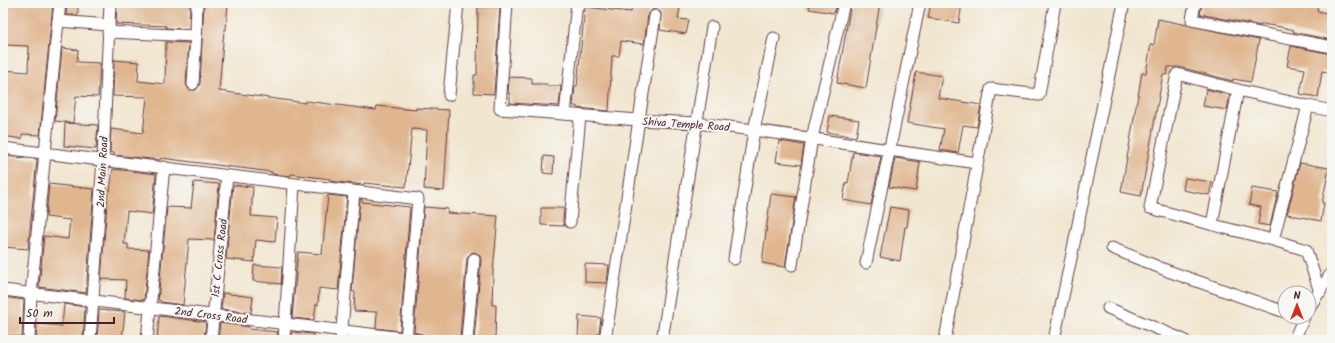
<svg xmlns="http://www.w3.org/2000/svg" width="1335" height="343" font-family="Kalam,sans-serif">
	<rect width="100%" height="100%" fill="#f6f6f2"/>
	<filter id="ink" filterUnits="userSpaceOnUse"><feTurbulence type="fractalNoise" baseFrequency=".025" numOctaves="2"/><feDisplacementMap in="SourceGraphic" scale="8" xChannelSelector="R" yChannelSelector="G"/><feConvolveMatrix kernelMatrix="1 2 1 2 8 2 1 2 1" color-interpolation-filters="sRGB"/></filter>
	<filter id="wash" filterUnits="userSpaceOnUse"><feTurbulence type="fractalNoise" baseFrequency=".012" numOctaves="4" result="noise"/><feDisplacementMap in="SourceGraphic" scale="16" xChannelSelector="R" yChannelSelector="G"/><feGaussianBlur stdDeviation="0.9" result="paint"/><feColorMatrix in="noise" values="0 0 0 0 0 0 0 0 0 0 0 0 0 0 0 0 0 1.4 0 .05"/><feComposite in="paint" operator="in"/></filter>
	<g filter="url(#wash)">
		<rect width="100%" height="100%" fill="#f1e6cf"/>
		<g id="blocks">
			<g fill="#e0b68f">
				<path d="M3 3H53L40 135 22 134V139L3 136V70L28 72 29 46 3 45Z"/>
				<path d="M67 3H78V15H66Z"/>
				<path d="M117 3 190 4 189 29 166 28V26L116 24Z"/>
				<path d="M204 3H228L226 30H224L219 91 305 103 306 101 376 110 377 106 416 110V108L449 110 444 191 424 189 427 130 412 129 406 187 364 183V185L330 181V179L291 174V176L272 174V172L161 158 160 160 114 155V153L110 152 111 129 143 133 147 97 113 96 114 60 139 62 138 81 165 84 166 42 189 43 186 84 189 90H196L200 84Z"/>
				<path d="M632 3H681L678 19 689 20 686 34 660 30 661 13 656 9 652 10 648 15 644 44 621 41 619 56H612L609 111 577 108V106H573L575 86H577L585 7 631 12Z"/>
				<path d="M810 3H837L834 13 809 9Z"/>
				<path d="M851 3H880L866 88 837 83Z"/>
				<path d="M931 3H962L959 23 928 18Z"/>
				<path d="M1202 3H1268L1301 8 1302 3H1318L1317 11 1332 14V40L1293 32 1294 30 1281 27 1262 24 1261 26 1200 14Z"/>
				<path d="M478 7H500L494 94 474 93V75H477Z"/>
				<path d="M1158 19 1259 40 1251 82 1233 79V81L1179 67H1168L1167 75 1163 74 1141 196 1121 192 1142 73H1146L1151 44 1154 45Z"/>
				<path d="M1291 46 1332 54V73L1322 71 1318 97 1300 94 1305 69 1287 66Z"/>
				<path d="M62 48 78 50 77 62 100 63 98 97 76 96 73 123 55 121Z"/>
				<path d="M916 72 942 76 938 98 981 105 977 127 963 125 958 153 940 150 944 129 907 123Z"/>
				<path d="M509 77 532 78V84H547V86H561L559 106 510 103V94H508Z"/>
				<path d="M1206 89 1230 95 1227 110 1203 106Z"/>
				<path d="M830 116 859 120 856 137 827 132Z"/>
				<path d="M65 123 98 125 96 149 64 146Z"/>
				<path d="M779 141 804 145 801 165 776 162Z"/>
				<path d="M853 152 881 156 871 205 843 200 846 182 848 183Z"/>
				<path d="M3 156 37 159 28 249 3 247Z"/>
				<path d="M544 156 554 157 553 174 543 173Z"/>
				<path d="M895 158 920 162 916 191 889 187Z"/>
				<path d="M1300 163 1329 168 1322 203H1324L1321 221 1287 214Z"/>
				<path d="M113 169 156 174 152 214 127 211 124 244H128V249L149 250 144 300 125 298 126 280 101 279 108 190 110 191Z"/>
				<path d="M1185 178 1212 182 1209 195 1183 190Z"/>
				<path d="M194 182 219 184 214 240 189 239 183 305 161 302V301L158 300 167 207 191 208Z"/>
				<path d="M49 184 94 189 86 293 39 287 44 236 68 239 70 220 46 217Z"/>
				<path d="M233 185 253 187 251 216 277 218 275 242 256 240 254 262 226 259Z"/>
				<path d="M1252 188 1278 192 1270 226 1258 224 1261 207 1249 205Z"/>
				<path d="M771 194 796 197 785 267 762 263Z"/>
				<path d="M328 195 347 197 338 290 319 288 318 305 316 304 314 320 292 318 298 252 322 254Z"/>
				<path d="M360 199H362V202L410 207 400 331 376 328 377 312 354 311 355 292 352 291Z"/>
				<path d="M424 207 448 209 447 213 498 216 493 272 492 305H496L495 340H474L481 260 480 256 475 252 471 253 467 258 460 337 425 335 414 332Z"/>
				<path d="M890 207 909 210 907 227H905L900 261 880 257Z"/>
				<path d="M541 208H564L563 221 564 226 541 225Z"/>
				<path d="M585 264 609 265 607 283 585 282Z"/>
				<path d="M254 265 282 267 281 284 253 281Z"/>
				<path d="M223 293 253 297 251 313 221 309Z"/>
				<path d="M3 297 24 300 22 337 3 335Z"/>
				<path d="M64 304 85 307 83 340H36L37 324 62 326Z"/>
				<path d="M99 310 125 312 122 340H97Z"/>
				<path d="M159 316 206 322 204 340H157Z"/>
				<path d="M579 316 601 318 598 340H578Z"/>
				<path d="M220 323 249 327V329L278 332 277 340H218Z"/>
				<path d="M292 332 313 334V340H291Z"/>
			</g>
		</g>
	</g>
	<g filter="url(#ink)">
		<use href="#blocks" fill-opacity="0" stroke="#633d44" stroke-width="1"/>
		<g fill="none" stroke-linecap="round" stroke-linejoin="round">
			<defs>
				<g id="street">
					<path d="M507 3 500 109 638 120 696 123 754 130 977 163"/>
					<path d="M1195 3 1192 20 1332 47"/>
					<path d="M58 21 60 3"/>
					<path d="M108 32 196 36 197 3"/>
					<path d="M193 84 196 36"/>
					<path d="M449 95 458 3"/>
					<path d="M1308 106 1332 111"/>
					<path d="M565 114 577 3"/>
					<path d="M3 148 418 199 406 340"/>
					<path d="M570 222 580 116"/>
					<path d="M1212 224 1238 90"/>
					<path d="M1273 240 1225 228 1150 208 1177 74 1238 90 1308 106 1273 240 1306 250 1320 292"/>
					<path d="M1112 248 1168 271 1285 312"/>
					<path d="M734 259 754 130 774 38"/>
					<path d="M866 263 920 3"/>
					<path d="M792 265 812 138 844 3"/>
					<path d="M3 290 420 340"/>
					<path d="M1108 308 1184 340"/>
					<path d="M1309 308 1332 272"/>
					<path d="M29 340 31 294 58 21 109 25"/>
					<path d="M90 340 103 160 110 3"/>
					<path d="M147 340 164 167"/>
					<path d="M211 340 227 176"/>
					<path d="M284 340 294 185"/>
					<path d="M341 340 354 192"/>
					<path d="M467 340 474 259"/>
					<path d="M605 340 655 16"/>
					<path d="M662 340 712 27"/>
					<path d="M945 340 991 89 1039 95 1055 3"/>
					<path d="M1054 340 1124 3"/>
					<path d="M1294 340 1304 317"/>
				</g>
			</defs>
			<use href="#street" stroke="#633d44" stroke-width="13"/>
			<use href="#street" stroke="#fff" stroke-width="11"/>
		</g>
	</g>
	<g text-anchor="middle" stroke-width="4" stroke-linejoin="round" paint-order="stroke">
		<g font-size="11" fill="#4a1f2b" stroke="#f6f6f2">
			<text transform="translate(686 124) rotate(4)" y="4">Shiva Temple Road</text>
			<text transform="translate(102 172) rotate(-87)" y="4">2nd Main Road</text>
			<text transform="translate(219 258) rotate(-84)" y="4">1st C Cross Road</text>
			<text transform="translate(211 315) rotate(7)" y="4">2nd Cross Road</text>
		</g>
	</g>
	<rect width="1335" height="343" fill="none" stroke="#f6f6f2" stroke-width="16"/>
	<g transform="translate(1297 305)"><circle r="19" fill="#f6f6f2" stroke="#b1a0a2"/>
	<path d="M0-3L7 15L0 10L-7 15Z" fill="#c8321e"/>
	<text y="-6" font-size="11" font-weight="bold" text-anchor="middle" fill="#4a1f2b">N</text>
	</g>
	<path d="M20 317v6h94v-6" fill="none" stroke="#4a1f2b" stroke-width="2"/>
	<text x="26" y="317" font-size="12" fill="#4a1f2b" stroke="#f6f6f2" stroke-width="3" paint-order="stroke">50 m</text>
</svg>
